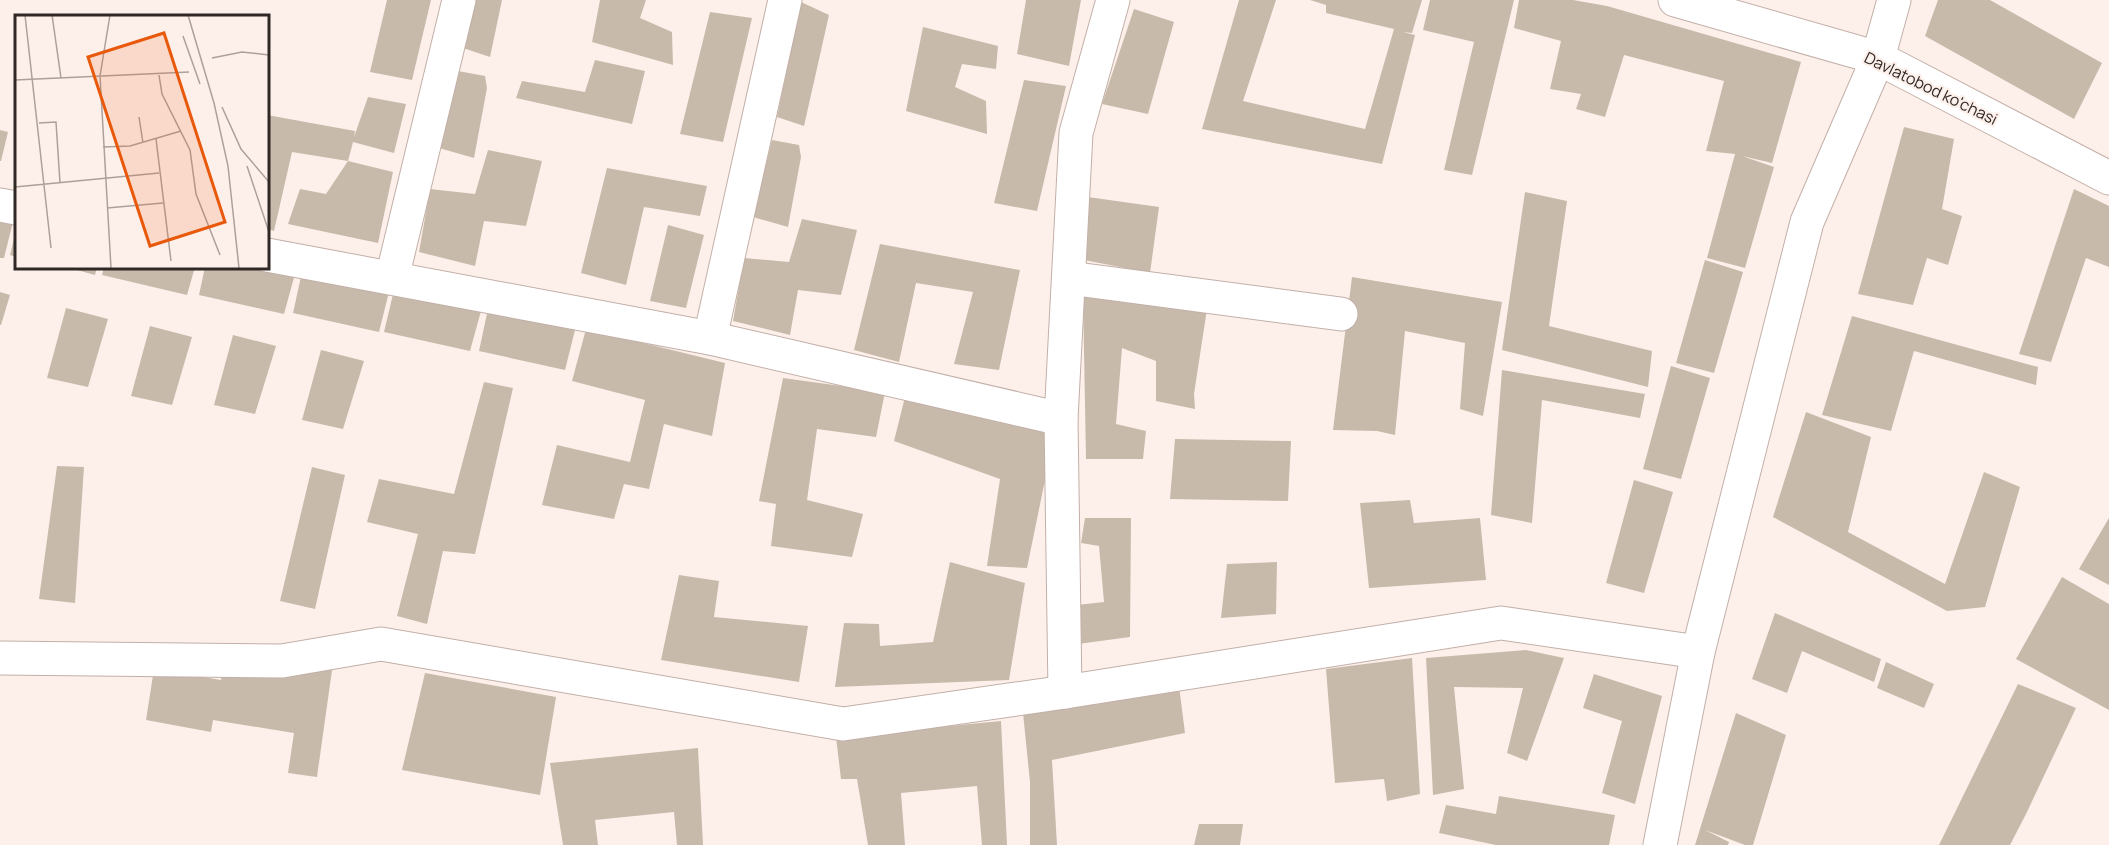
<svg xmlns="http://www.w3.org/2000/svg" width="2109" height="845" font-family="Manrope,sans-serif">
	<rect width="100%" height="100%" fill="#fdf0eb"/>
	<g fill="#c7baaa">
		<path d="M387 0H431L412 80 370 72Z"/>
		<path d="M473 0H502L490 57 463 48Z"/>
		<path d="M600 0H646L640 18 672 32 673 65 592 42Z"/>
		<path d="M1026 0H1081L1069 66 1017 54Z"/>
		<path d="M1239 0H1276L1243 101 1365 129 1394 29 1326 13V5L1310 0H1422L1412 33 1403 32 1415 35 1382 164 1202 129Z"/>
		<path d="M1430 0H1514L1472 175 1444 170 1474 42 1423 30Z"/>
		<path d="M1519 0H1573L1607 6 1801 62 1772 163 1742 156 1774 167 1745 268 1707 258 1735 154 1706 151 1724 81 1624 55 1605 117 1576 109 1581 94 1550 89 1561 41 1514 28Z"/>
		<path d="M1938 0H1990L2102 63 2074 119 1925 36Z"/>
		<path d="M801 2 829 15 804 126 777 117Z"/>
		<path d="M1134 9 1174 22 1148 114 1102 104Z"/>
		<path d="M710 12 752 18 723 142 680 134Z"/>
		<path d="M923 27 998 46 996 69 962 64 955 87 986 101 987 134 906 111Z"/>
		<path d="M595 60 645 71 632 124 516 98 522 81 585 92Z"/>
		<path d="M458 71 485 76 487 88 474 158 439 148Z"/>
		<path d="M1024 80 1066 86 1037 211 994 203Z"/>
		<path d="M368 97 406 104 394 153 353 142 348 161 292 152 274 231 267 229V115L355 131 354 137Z"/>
		<path d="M1904 127 1954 139 1942 209 1962 216 1948 265 1927 258 1913 305 1858 294Z"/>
		<path d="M0 130 8 132 1 161H0Z"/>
		<path d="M772 140 799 145 801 157 788 227 753 217Z"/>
		<path d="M488 150 542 161 526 226 484 221 475 266 419 252 430 189 475 194Z"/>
		<path d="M348 161 393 172 378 243 288 224 300 189 326 194Z"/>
		<path d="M607 168 707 186 700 216 644 207 626 285 581 273Z"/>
		<path d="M2074 189 2109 206V267L2086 258 2051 362 2019 354Z"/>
		<path d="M1525 192 1567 201 1549 326 1652 351 1648 387 1502 350Z"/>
		<path d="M1088 197 1159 207 1150 273 1079 259Z"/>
		<path d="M0 215 14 218 4 258H0Z"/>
		<path d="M802 219 857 230 841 295 798 290 790 335 733 321 744 258 789 262Z"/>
		<path d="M668 225 704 235 686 308 650 301Z"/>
		<path d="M16 230V257L10 255Z"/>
		<path d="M880 244 1020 270 999 370 954 364 973 292 916 283 899 362 854 350Z"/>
		<path d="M1705 260 1743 272 1714 373 1676 363Z"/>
		<path d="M66 267H97L95 275Z"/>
		<path d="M104 267H195L187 295 102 275Z"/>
		<path d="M205 267H266L295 274 284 314 199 295Z"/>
		<path d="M302 272 389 292 379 332 293 313Z"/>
		<path d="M1352 277 1502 302 1483 416 1460 409 1465 343 1405 331 1395 435 1377 431 1333 430Z"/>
		<path d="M394 290 481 311 470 351 384 332Z"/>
		<path d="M0 292 10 295 1 325H0Z"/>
		<path d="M1083 297 1207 309 1194 394 1195 409 1156 401V361L1122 348 1116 424 1146 431 1143 459H1086Z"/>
		<path d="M66 308 108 319 88 387 47 378Z"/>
		<path d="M488 309 575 330 565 370 479 351Z"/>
		<path d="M1852 316 2038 367 2036 385 1914 351 1891 431 1822 415Z"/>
		<path d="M150 326 192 337 172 405 131 396Z"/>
		<path d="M586 329 725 363 712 436 664 424 649 489 624 484 614 519 542 505 557 445 630 462 645 400 572 381Z"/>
		<path d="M233 335 276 346 255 414 214 405Z"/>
		<path d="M321 350 364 361 343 429 302 420Z"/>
		<path d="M1671 366 1710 378 1681 479 1643 469Z"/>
		<path d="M1502 370 1645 394 1640 418 1542 400 1532 523 1491 515Z"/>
		<path d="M783 378 885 392 876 437 817 429 807 500 863 514 852 557 771 546 776 504 759 501Z"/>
		<path d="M484 382 513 388 475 554 443 551 427 624 397 616 418 534 367 522 379 479 454 494Z"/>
		<path d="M905 397 1055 431 1027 568 987 566 1000 479 894 441Z"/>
		<path d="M1806 412 1871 437 1848 532 1945 584 1984 472 2020 487 1985 607 1947 611 1773 517Z"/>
		<path d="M1175 439 1291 441 1288 501 1170 499Z"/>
		<path d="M57 466 84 467 75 603 39 599Z"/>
		<path d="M312 467 345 475 315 609 280 601Z"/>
		<path d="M1634 480 1673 492 1644 593 1606 583Z"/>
		<path d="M1410 500 1414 523 1480 518 1486 580 1369 588 1360 503Z"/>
		<path d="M1085 518H1131L1130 637 1078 644 1077 605 1104 602 1099 546 1081 543Z"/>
		<path d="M2109 518V585L2079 569Z"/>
		<path d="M950 562 1025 583 1009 680 835 687 844 623 879 624 880 646 933 642Z"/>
		<path d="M1277 562 1276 614 1221 618 1227 564Z"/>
		<path d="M679 575 719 581 714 617 808 626 799 682 661 660Z"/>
		<path d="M2062 577 2109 604V710L2016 659Z"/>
		<path d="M1775 613 1881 659 1874 682 1802 651 1787 693 1752 679Z"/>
		<path d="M226 650 333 663 317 777 288 773 294 733 213 720 211 732 146 720 154 669 221 680Z"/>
		<path d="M1526 650 1564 658 1527 761 1507 753 1523 688 1454 687 1464 789 1433 795 1426 658Z"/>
		<path d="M1412 658 1420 794 1387 801 1384 779 1335 783 1326 669Z"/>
		<path d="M1886 662 1934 684 1924 708 1877 688Z"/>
		<path d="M425 673 556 697 540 795 402 770Z"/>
		<path d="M1594 674 1662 696 1635 804 1602 793 1622 721 1583 708Z"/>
		<path d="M2018 684 2076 708 2026 814 2010 845H1939Z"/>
		<path d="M1179 686 1185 733 1052 760 1057 845H1030V782L1023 713Z"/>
		<path d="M1736 713 1786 735 1753 845H1745L1705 830 1729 842 1728 845H1695Z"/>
		<path d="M1001 721 1007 845H982L977 786 901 793 905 845H868L857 779H841L836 737Z"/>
		<path d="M698 748 703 845H677L674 812 595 820 598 845H563L550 763Z"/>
		<path d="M1499 796 1615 815 1609 845H1496L1439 833 1446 805 1496 814Z"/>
		<path d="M1199 824H1243L1240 845H1194Z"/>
	</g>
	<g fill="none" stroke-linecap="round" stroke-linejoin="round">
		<defs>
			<g id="minor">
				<path d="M1675 0 1878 58 2109 178"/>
				<path d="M0 205 16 208"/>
				<path d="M267 255 710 338 1061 419"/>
				<path d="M392 278 459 0"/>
				<path d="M1069 278 1341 314"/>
				<path d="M710 338 785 0"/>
				<path d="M0 658 282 661 381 644 843 724 1065 692 1501 623 1698 652"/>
				<path d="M1065 692 1061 419 1076 133 1113 0"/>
				<path d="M1660 845 1698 652 1807 222 1878 58 1894 0"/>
			</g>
		</defs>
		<use href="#minor" stroke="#c3afa8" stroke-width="35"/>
		<use href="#minor" stroke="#fff" stroke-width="33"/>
	</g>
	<g text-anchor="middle" stroke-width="4.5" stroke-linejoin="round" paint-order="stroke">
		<g font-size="16" fill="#302825" stroke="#fdf0eb">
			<text transform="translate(1931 88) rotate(26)" y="6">Davlatobod ko'chasi</text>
		</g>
	</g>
	<g transform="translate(15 15)">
		<rect width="254" height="254" fill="#fdf0eb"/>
		<path fill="none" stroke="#aba09c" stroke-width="1.5" d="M10 0 36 233M37 0 46 63M95 0 85 61 96 253M173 0 199 88 213 151 224 253M168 21 185 69M197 43 227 37 254 40M144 60 147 79 175 135 181 179 205 240M0 65 174 57M207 92 226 134 254 167M124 102 128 128M24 108 41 107 45 168M141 124 156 246M88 132 115 131 166 116M232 151 254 217M0 172 144 158M92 193 148 188"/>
		<path fill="#e8590c" fill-opacity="0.15" stroke="#e8590c" stroke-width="3" d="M149 18 210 207 135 231 73 42Z"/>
		<rect width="254" height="254" fill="none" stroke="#302825" stroke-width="3"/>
	</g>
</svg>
